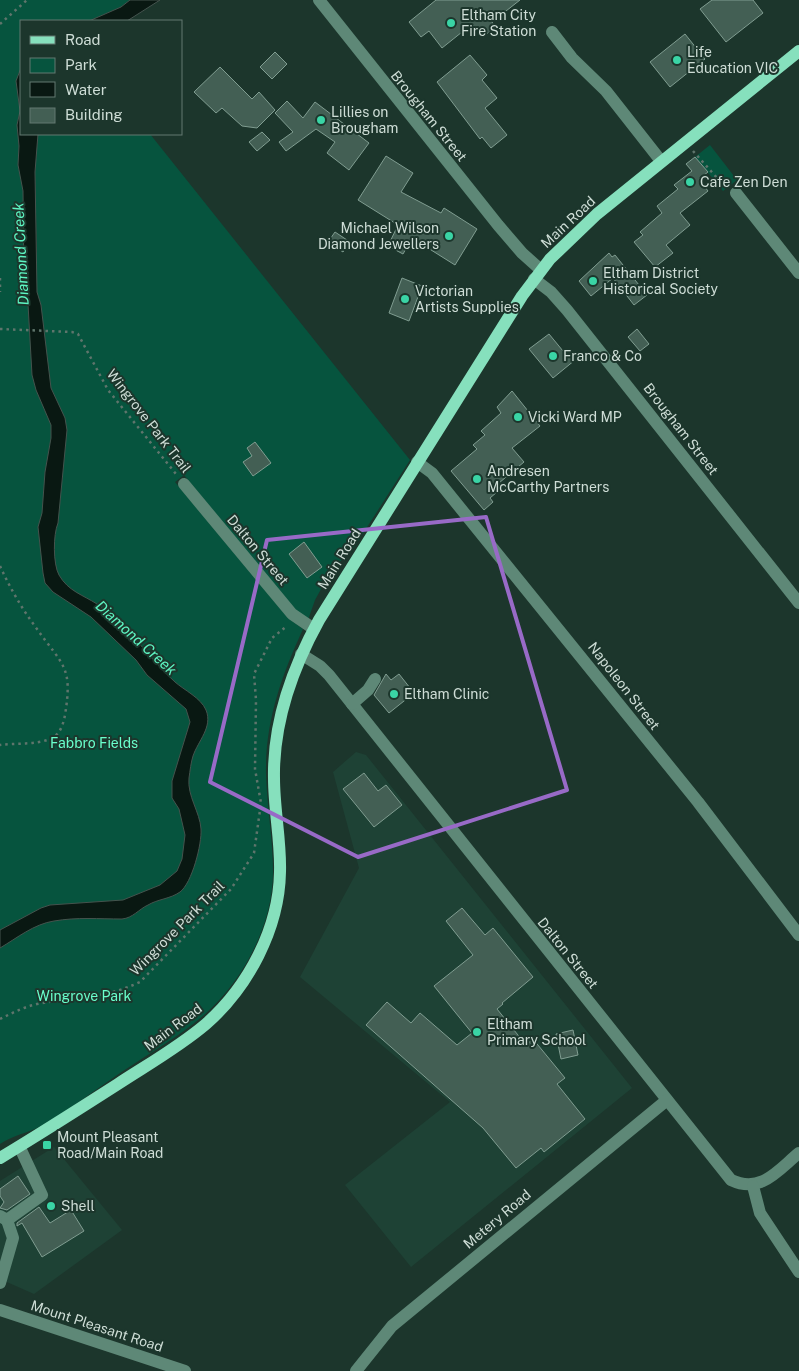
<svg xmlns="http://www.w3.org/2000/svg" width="799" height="1371" font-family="'Public Sans',sans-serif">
	<rect width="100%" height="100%" fill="#1c362c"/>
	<g fill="#1e4235">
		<path d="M356 752 366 755 632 1088 411 1267 345 1185 450 1102 300 977 359 868 333 772Z"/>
		<path d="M54 1147 122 1230 34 1294 0 1279V1181Z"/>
	</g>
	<g fill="#06543e">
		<path d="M0 0H130L121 7 89 21H21V68L16 81 20 111 17 125 19 146 18 165 23 191V268L37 252 35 172 38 134H150L410 460 355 546 331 571 315 600 308 620 296 611 184 475 175 482 288 618 303 629C281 677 265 722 266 774 267 807 273 840 273 872 273 925 243 981 204 1015 180 1036 150 1053 123 1071 96 1089 70 1110 41 1126 28 1133 13 1135 0 1144Z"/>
		<path d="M710 145 737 180 723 191 695 157Z"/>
	</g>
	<g fill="#091812" stroke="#44534d">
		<path d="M130 0H160L127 21H89L121 7Z"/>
		<path d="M21 68V134H38L35 172 37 292 41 305 51 388 65 418 67 430 58 523C53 535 53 564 59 575 68 591 83 595 97 604 128 624 148 658 175 682 184 690 201 698 206 710 213 727 198 741 193 756 191 762 190 771 189 778 187 796 200 812 201 829 202 844 192 883 180 892 170 899 158 899 148 905 139 909 133 918 122 919 99 919 77 917 54 921 34 924 17 938 0 948V930L41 908 50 905 123 900 160 885 177 871 182 859 185 835 179 809 172 798V781L190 722 186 709 147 675 136 660 91 617 53 592 45 583 43 573 38 527 42 513 45 472 51 438V425L36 390 32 375 28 304 24 283 23 191 18 165 19 146 17 125 20 111 16 81Z"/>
	</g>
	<g fill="#435f54" stroke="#809d91">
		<path d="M436 0H520L492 22 495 27 483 37 472 24 442 48 429 31 421 37 409 22Z"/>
		<path d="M712 0H753L763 13 726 42 700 9Z"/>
		<path d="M685 34 705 59 670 87 650 62Z"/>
		<path d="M275 52 287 64 272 79 260 67Z"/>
		<path d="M470 55 487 75 482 80 497 98 485 108 507 135 491 148 482 137 480 139 437 82Z"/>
		<path d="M220 67 252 99 259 92 275 110 257 128 242 126 222 108 216 113 194 92Z"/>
		<path d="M287 101 303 118 315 102 369 143 349 170 327 153 335 142 316 129 286 151 279 142 293 132 275 113Z"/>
		<path d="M262 132 270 140 257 151 249 142Z"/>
		<path d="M386 156 413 173 401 192 441 213 444 208 477 229 455 265 412 238 403 254 388 246 398 225 358 200Z"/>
		<path d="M695 157 708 172 699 179 708 191 680 213 690 225 666 245 673 253 655 267 634 242 643 235 640 232 662 213 657 206 678 189 674 185 692 171 686 164Z"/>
		<path d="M335 232 350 242 343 252 328 242Z"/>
		<path d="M609 253 612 257 615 255 647 295 634 305 613 278 591 296 579 281Z"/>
		<path d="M402 278 422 286 409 321 389 313Z"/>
		<path d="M637 329 649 344 640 351 628 337Z"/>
		<path d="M549 334 563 351 566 349 575 360 553 378 529 349Z"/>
		<path d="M512 391 540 426 512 448 524 462 499 483 503 487 490 498 493 502 484 510 451 471 477 449 473 445 485 435 481 431 501 413 497 407Z"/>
		<path d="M255 442 271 463 253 476 243 462 252 456 247 448Z"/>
		<path d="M304 542 322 567 307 578 289 554Z"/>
		<path d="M386 674 391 680 399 674 414 693 389 713 374 695Z"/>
		<path d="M364 773 378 791 386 785 402 805 374 827 343 789Z"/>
		<path d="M462 908 485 935 493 928 533 977 502 1003 503 1004 497 1009 526 1045 533 1039 565 1078 557 1084 585 1119 544 1152 541 1148 516 1168 483 1128 366 1025 387 1002 411 1023 420 1013 457 1045 472 1033 434 986 473 955 446 921Z"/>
		<path d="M573 1030 578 1055 561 1059 556 1034Z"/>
		<path d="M18 1176 30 1194 7 1210 0 1208 4 1202 0 1196V1189Z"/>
		<path d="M39 1207 50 1223 71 1210 84 1231 42 1257 22 1223 17 1226V1223Z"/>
	</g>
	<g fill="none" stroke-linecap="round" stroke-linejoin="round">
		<g stroke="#5f756c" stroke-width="2.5" stroke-dasharray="2.5 4" stroke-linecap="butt">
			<path d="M0 24 27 0"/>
			<path d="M693 151 726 188"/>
			<path d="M0 278V292"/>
			<path d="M0 329 72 332 78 334 108 390 176 474"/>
			<path d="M0 566C10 588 22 609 37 629 63 666 73 666 65 715 63 725 60 735 50 739 35 745 15 743 0 745"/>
			<path d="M0 1019C12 1013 24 1007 37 1004 74 997 104 999 140 982L231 889 254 853 261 803 255 769 256 700 254 674 272 638 287 626"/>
		</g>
		<g stroke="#5e8877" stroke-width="12">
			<path d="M319 0 498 225 522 253 541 270"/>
			<path d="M552 32 572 58 606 91 661 161"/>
			<path d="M736 193 799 273"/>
			<path d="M534 279 551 292 567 310 799 603"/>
			<path d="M417 462 432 473 698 802 799 935"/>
			<path d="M184 484 292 614 314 629"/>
			<path d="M301 654 320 666 329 675 731 1180C761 1194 777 1171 799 1153"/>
			<path d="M352 704 368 690 375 679"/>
			<path d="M753 1186 760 1213 799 1272"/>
			<path d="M0 1216 7 1220 42 1195 21 1150"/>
			<path d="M0 1283 13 1238 7 1220"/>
			<path d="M0 1310 185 1371"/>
			<path d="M356 1371 392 1326 667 1100"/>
		</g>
		<path stroke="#86e0bd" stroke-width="12" d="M0 1158C40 1134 79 1109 118 1084 147 1065 179 1047 206 1024 248 987 279 929 280 872 281 841 274 810 274 778 273 721 292 669 319 620L522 296 550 259 597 214 799 51"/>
	</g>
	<path fill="none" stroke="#986ac7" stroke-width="4" stroke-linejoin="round" d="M486 517 567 790 358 857 210 782 267 540Z"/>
	<g fill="#3ad4a5" stroke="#1c362c" stroke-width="2">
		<circle cx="451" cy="23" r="5"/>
		<circle cx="677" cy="60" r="5"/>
		<circle cx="321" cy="120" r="5"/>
		<circle cx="690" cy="182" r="5"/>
		<circle cx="449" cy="236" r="5"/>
		<circle cx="593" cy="281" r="5"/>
		<circle cx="405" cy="299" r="5"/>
		<circle cx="553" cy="356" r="5"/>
		<circle cx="518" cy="417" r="5"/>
		<circle cx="477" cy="479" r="5"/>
		<circle cx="394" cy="694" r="5"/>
		<circle cx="477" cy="1032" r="5"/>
		<rect x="42" y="1140" width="10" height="10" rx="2.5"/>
		<circle cx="51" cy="1206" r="5"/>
	</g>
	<g text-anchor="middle" stroke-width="4" stroke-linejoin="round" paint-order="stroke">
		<g font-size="14" fill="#ceddd6" stroke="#1c362c" text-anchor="start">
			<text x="461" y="20">Eltham City<tspan x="461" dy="16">Fire Station</tspan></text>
			<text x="687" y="57">Life<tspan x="687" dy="16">Education VIC</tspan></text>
			<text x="331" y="117">Lillies on<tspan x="331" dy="16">Brougham</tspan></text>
			<text x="700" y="187">Cafe Zen Den</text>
			<text x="439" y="233" text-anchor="end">Michael Wilson<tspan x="439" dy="16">Diamond Jewellers</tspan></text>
			<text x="603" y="278">Eltham District<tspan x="603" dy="16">Historical Society</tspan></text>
			<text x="415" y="296">Victorian<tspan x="415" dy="16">Artists Supplies</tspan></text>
			<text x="563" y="361">Franco &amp; Co</text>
			<text x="528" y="422">Vicki Ward MP</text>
			<text x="487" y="476">Andresen<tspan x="487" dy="16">McCarthy Partners</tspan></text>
			<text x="404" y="699">Eltham Clinic</text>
			<text x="487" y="1029">Eltham<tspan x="487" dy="16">Primary School</tspan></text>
			<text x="57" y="1142">Mount Pleasant<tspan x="57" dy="16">Road/Main Road</tspan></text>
			<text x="61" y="1211">Shell</text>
		</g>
		<g font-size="14" fill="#ceddd6" stroke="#1c362c">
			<text transform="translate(429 116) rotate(51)" y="5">Brougham Street</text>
			<text transform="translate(568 222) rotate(-43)" y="5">Main Road</text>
			<text transform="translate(149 421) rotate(52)" y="5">Wingrove Park Trail</text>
			<text transform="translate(681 429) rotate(52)" y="5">Brougham Street</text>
			<text transform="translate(258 550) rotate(50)" y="5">Dalton Street</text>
			<text transform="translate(339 559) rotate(-58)" y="5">Main Road</text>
			<text transform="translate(624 686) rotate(52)" y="5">Napoleon Street</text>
			<text transform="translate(177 928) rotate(-45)" y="5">Wingrove Park Trail</text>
			<text transform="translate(568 953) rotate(51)" y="5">Dalton Street</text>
			<text transform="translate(173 1027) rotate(-37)" y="5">Main Road</text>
			<text transform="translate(497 1219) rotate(-40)" y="5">Metery Road</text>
			<text transform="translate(97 1326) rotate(18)" y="5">Mount Pleasant Road</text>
		</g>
		<g font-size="14" fill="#69ffcc" stroke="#1c362c">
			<text x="94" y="748">Fabbro Fields</text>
			<text x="84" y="1001">Wingrove Park</text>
		</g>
		<g font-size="15" font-style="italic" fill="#5df5c2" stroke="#1c362c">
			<text transform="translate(21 254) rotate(-93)" y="5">Diamond Creek</text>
			<text transform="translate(136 638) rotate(42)" y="5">Diamond Creek</text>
		</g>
	</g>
	<rect x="20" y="20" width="162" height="115" fill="#1c362c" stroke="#637970"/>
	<rect x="30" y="36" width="25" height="8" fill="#86e0bd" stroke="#637970"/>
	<text x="65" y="45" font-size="15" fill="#ceddd6">Road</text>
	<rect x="30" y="58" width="25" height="15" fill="#06543e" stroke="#637970"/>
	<text x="65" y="70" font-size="15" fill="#ceddd6">Park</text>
	<rect x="30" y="82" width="25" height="15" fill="#091812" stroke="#637970"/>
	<text x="65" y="95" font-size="15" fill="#ceddd6">Water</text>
	<rect x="30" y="108" width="25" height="15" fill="#435f54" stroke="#637970"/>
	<text x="65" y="120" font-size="15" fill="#ceddd6">Building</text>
</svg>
